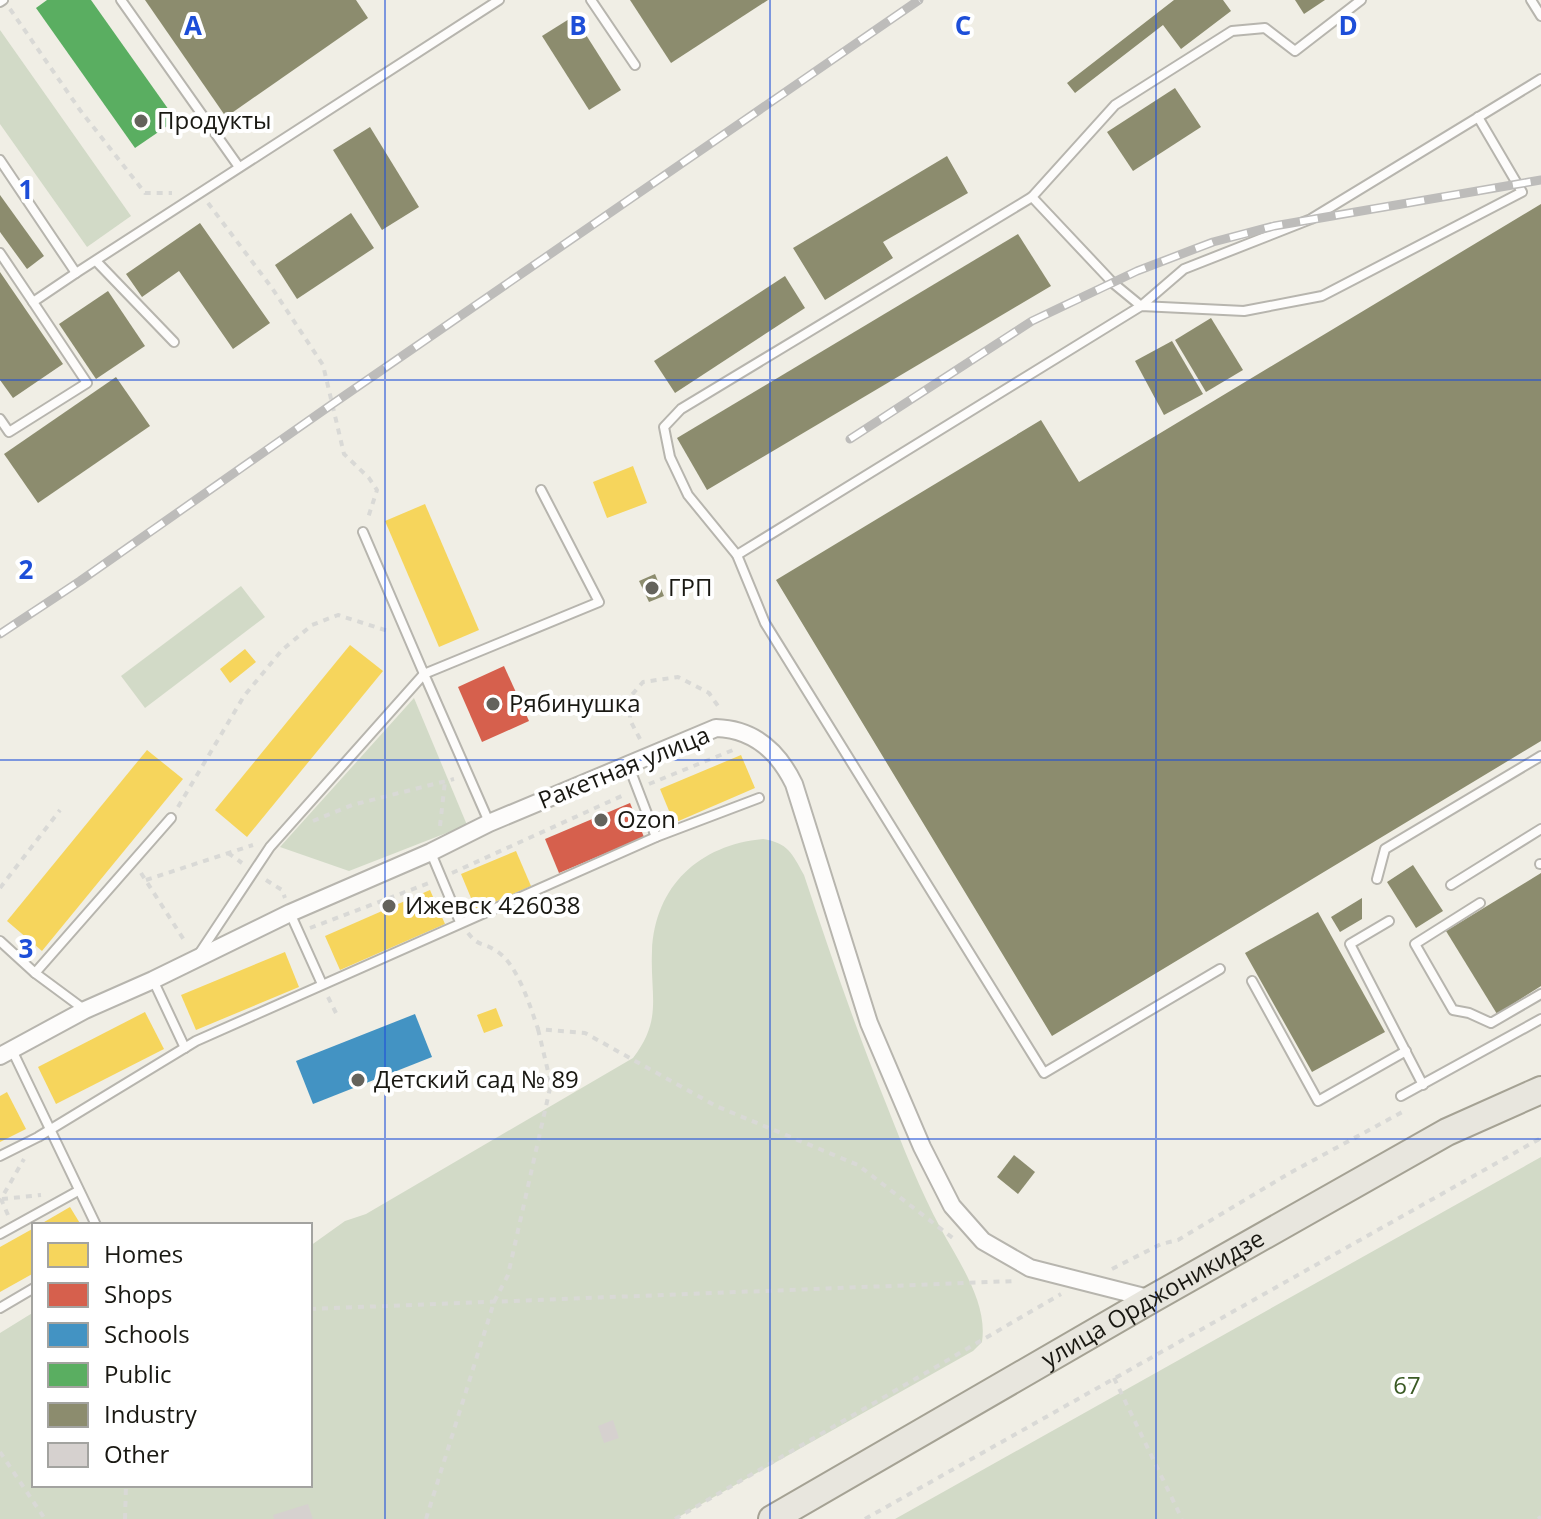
<svg xmlns="http://www.w3.org/2000/svg" width="1541" height="1519" font-family="'Open Sans',sans-serif">
	<rect width="100%" height="100%" fill="#f0eee5"/>
	<g fill="#d2dac7">
		<path d="M0 30 131 216 87 247 0 124Z"/>
		<path d="M241 586 265 617 145 708 121 676Z"/>
		<path d="M414 698 467 825 349 871 280 847Z"/>
		<path d="M763 839C788 843 792 853 804 875 830 953 856 1030 887 1106 903 1147 920 1190 941 1229 959 1262 988 1303 982 1342L973 1351 675 1519H0V1333L34 1312V1485H310V1246L345 1221 366 1214 633 1058C663 1019 650 996 652 951 655 886 699 845 763 839Z"/>
		<path d="M1541 1156V1519H895L1541 1157Z"/>
	</g>
	<g fill="#f6d55c">
		<path d="M633 466 647 503 607 518 593 482Z"/>
		<path d="M425 504 479 630 439 647 385 521Z"/>
		<path d="M350 645 383 671 247 837 215 810Z"/>
		<path d="M245 649 256 662 230 683 220 669Z"/>
		<path d="M147 750 183 779 42 951 7 921Z"/>
		<path d="M741 755 755 788 674 823 660 789Z"/>
		<path d="M516 851 531 886 476 910 461 874Z"/>
		<path d="M430 890 445 924 340 970 325 936Z"/>
		<path d="M285 952 299 987 196 1030 181 995Z"/>
		<path d="M496 1008 503 1026 484 1033 477 1015Z"/>
		<path d="M145 1012 164 1049 56 1104 38 1067Z"/>
		<path d="M7 1092 26 1129 0 1142V1096Z"/>
		<path d="M70 1207 81 1225H39Z"/>
		<path d="M34 1228V1273L0 1292V1247Z"/>
	</g>
	<g fill="#d6604d">
		<path d="M504 666 529 721 482 742 458 687Z"/>
		<path d="M630 803 644 837 559 873 545 839Z"/>
	</g>
	<path fill="#4393c3" d="M415 1014 432 1057 313 1104 296 1061Z"/>
	<path fill="#5aae61" d="M47 0H91L176 120 135 148 36 8Z"/>
	<g fill="#8c8c6e">
		<path d="M145 0H356L368 18 226 117Z"/>
		<path d="M630 0H768L671 63Z"/>
		<path d="M1174 0H1223L1231 11 1181 49 1163 25 1075 93 1067 83Z"/>
		<path d="M1295 0H1325L1304 14Z"/>
		<path d="M574 16 621 90 589 110 542 36Z"/>
		<path d="M1175 88 1201 127 1133 171 1107 132Z"/>
		<path d="M370 127 419 207 382 230 333 150Z"/>
		<path d="M947 156 968 193 883 242 893 258 825 300 793 248Z"/>
		<path d="M0 195 44 256 27 269 0 232Z"/>
		<path d="M1541 204V741L1052 1036 776 580 1041 420 1079 482Z"/>
		<path d="M351 213 374 248 297 299 275 265Z"/>
		<path d="M200 223 270 323 233 349 179 271 142 297 126 274Z"/>
		<path d="M1018 234 1051 286 707 490 677 438Z"/>
		<path d="M0 272 63 364 13 398 0 380Z"/>
		<path d="M785 276 805 308 675 393 654 361Z"/>
		<path d="M108 291 145 346 96 379 59 324Z"/>
		<path d="M1211 318 1243 370 1206 392 1175 340Z"/>
		<path d="M1172 341 1203 394 1164 415 1135 361Z"/>
		<path d="M116 377 150 426 38 503 4 454Z"/>
		<path d="M655 574 664 596 649 602 639 581Z"/>
		<path d="M1413 865 1443 911 1416 928 1387 882Z"/>
		<path d="M1541 873V986L1497 1014 1446 931Z"/>
		<path d="M1362 898V919L1340 932 1331 917Z"/>
		<path d="M1318 912 1385 1032 1312 1072 1245 953Z"/>
		<path d="M1014 1155 1035 1172 1018 1194 997 1177Z"/>
	</g>
	<g fill="#d6d1cf">
		<path d="M613 1420 619 1438 604 1443 598 1426Z"/>
		<path d="M308 1504 313 1519H274L273 1515Z"/>
	</g>
	<g fill="none" stroke-linecap="round" stroke-linejoin="round">
		<defs>
			<g id="lane">
				<path d="M121 0 239 167"/>
				<path d="M591 0 635 65"/>
				<path d="M1361 0 1295 51 1265 28 1232 31 1115 105 1032 197 1113 283 1141 306 1184 269 1311 219 1541 79"/>
				<path d="M1531 0 1541 16"/>
				<path d="M0 2 3 0"/>
				<path d="M0 160 76 273 499 0"/>
				<path d="M1032 197 681 409 664 427 670 457 688 495 737 555 765 623 1044 1073 1220 969"/>
				<path d="M0 253 33 302"/>
				<path d="M96 261 174 342"/>
				<path d="M0 419 9 432 87 383 33 302 76 273"/>
				<path d="M363 532 424 674 599 602 541 490"/>
				<path d="M737 555 1141 306 1244 311 1322 296 1522 192 1478 117"/>
				<path d="M628 764 656 837"/>
				<path d="M431 853 460 922"/>
				<path d="M1540 864H1541"/>
				<path d="M1377 879 1385 849 1541 756"/>
				<path d="M1451 885 1541 829"/>
				<path d="M1480 903 1415 944 1453 1010 1469 1013 1491 1023 1541 994"/>
				<path d="M290 913 322 984"/>
				<path d="M1389 921 1350 944 1423 1085"/>
				<path d="M0 941 35 973 171 818"/>
				<path d="M199 954 270 847 424 674 489 822"/>
				<path d="M35 973 85 1010"/>
				<path d="M153 980 185 1048"/>
				<path d="M1252 981 1318 1101 1406 1051"/>
				<path d="M12 1050 96 1225"/>
				<path d="M1401 1096 1541 1019"/>
				<path d="M0 1156 38 1137 196 1041 656 837 759 798"/>
				<path d="M0 1234 78 1191"/>
				<path d="M0 1308 34 1288"/>
			</g>
			<path id="street" d="M0 1056 85 1010 153 980 290 913 431 852 489 823 716 728C753 729 778 751 794 784L869 1023 922 1147 952 1206 983 1241 1030 1268 1152 1299"/>
			<g id="primary">
				<path id="s1" d="M772 1519 1152 1299 1447 1132 1541 1090"/>
			</g>
		</defs>
		<use href="#lane" stroke="#b7b5ae" stroke-width="12"/>
		<use href="#street" stroke="#b7b5ae" stroke-width="20"/>
		<use href="#primary" stroke="#a5a294" stroke-width="30"/>
		<g stroke="#d9d9d6" stroke-width="4" stroke-dasharray="6 6" stroke-linecap="butt">
			<path d="M10 9 80 110 145 193H172"/>
			<path d="M208 203 272 288 323 365 344 454 369 478 377 490 367 521"/>
			<path d="M640 739 630 720V697L643 682 678 677 709 693 720 709"/>
			<path d="M649 784 733 750"/>
			<path d="M178 807 244 696 282 650 312 625 338 615 391 632"/>
			<path d="M313 821 352 805 454 779"/>
			<path d="M440 826 445 781"/>
			<path d="M228 853 242 863"/>
			<path d="M141 873 186 943"/>
			<path d="M452 873 626 794"/>
			<path d="M146 880 253 845"/>
			<path d="M266 880 282 890 285 898"/>
			<path d="M0 888 60 810"/>
			<path d="M310 928 429 883"/>
			<path d="M468 933C479 947 482 942 495 950 517 962 530 1006 538 1029L585 1033 716 1106 858 1165 954 1239"/>
			<path d="M328 997 336 1013"/>
			<path d="M2 1199 41 1195"/>
			<path d="M8 1215 1 1199 24 1159"/>
			<path d="M1112 1269 1161 1244 1178 1240 1288 1174 1406 1110"/>
			<path d="M310 1309 1015 1281"/>
			<path d="M1114 1378 1182 1519"/>
			<path d="M0 1452 45 1519"/>
			<path d="M125 1519 126 1485"/>
			<path d="M426 1519 494 1302 508 1275 551 1084 538 1029"/>
			<path d="M675 1519 1061 1294"/>
			<path d="M865 1519 1541 1138"/>
			<path d="M1538 1519 1541 1517"/>
		</g>
		<use href="#lane" stroke="#fdfcfb" stroke-width="8"/>
		<use href="#street" stroke="#fdfcfb" stroke-width="16"/>
		<use href="#primary" stroke="#e8e6de" stroke-width="26"/>
		<defs>
			<g id="rail">
				<path d="M850 439 1032 321 1137 271 1213 242 1274 226 1541 180"/>
				<path d="M0 634 80 581 331 405 919 0"/>
			</g>
		</defs>
		<use href="#rail" stroke="#bdbcba" stroke-width="9"/>
		<use href="#rail" stroke="#fff" stroke-width="6" stroke-dasharray="18" stroke-linecap="butt"/>
	</g>
	<path fill="none" stroke="#1d4ed8" stroke-width="2" stroke-opacity="0.55" d="M385 0V1519M770 0V1519M1156 0V1519M0 380H1541M0 760H1541M0 1139H1541"/>
	<g fill="#64635c" stroke="#fff" stroke-width="3">
		<circle cx="141" cy="121" r="8"/>
		<circle cx="652" cy="588" r="8"/>
		<circle cx="493" cy="704" r="8"/>
		<circle cx="601" cy="820" r="8"/>
		<circle cx="389" cy="906" r="8"/>
		<circle cx="358" cy="1080" r="8"/>
	</g>
	<g text-anchor="middle" stroke-width="8" stroke-linejoin="round" paint-order="stroke">
		<g font-size="24" fill="#191812" stroke="#fff" text-anchor="start">
			<text x="157" y="129">Продукты</text>
			<text x="668" y="596">ГРП</text>
			<text x="509" y="712">Рябинушка</text>
			<text x="617" y="828">Ozon</text>
			<text x="405" y="914">Ижевск 426038</text>
			<text x="374" y="1088">Детский сад № 89</text>
		</g>
		<g font-size="24" fill="#191812" stroke="#fff">
			<text transform="translate(624 768) rotate(-22)" y="8">Ракетная улица</text>
			<text dy="8" stroke="none"><textPath href="#s1" startOffset="440">улица Орджоникидзе</textPath></text>
		</g>
		<g font-size="24" fill="#3b5a25" stroke="#fff">
			<text x="1407" y="1394">67</text>
		</g>
	</g>
	<g font-size="26" text-anchor="middle" font-weight="bold" fill="#1d4ed8" stroke="#fff" stroke-width="8" stroke-linejoin="round" paint-order="stroke">
		<text x="193" y="35">A</text>
		<text x="578" y="35">B</text>
		<text x="963" y="35">C</text>
		<text x="1348" y="35">D</text>
		<text x="26" y="199">1</text>
		<text x="26" y="579">2</text>
		<text x="26" y="958">3</text>
	</g>
	<rect x="32" y="1223" width="280" height="264" fill="#ffffff" stroke="#a3a3a0" stroke-width="2"/>
	<rect x="48" y="1243" width="40" height="24" fill="#f6d55c" stroke="#a3a3a0" stroke-width="2"/>
	<text x="104" y="1263" font-size="24" fill="#191812">Homes</text>
	<rect x="48" y="1283" width="40" height="24" fill="#d6604d" stroke="#a3a3a0" stroke-width="2"/>
	<text x="104" y="1303" font-size="24" fill="#191812">Shops</text>
	<rect x="48" y="1323" width="40" height="24" fill="#4393c3" stroke="#a3a3a0" stroke-width="2"/>
	<text x="104" y="1343" font-size="24" fill="#191812">Schools</text>
	<rect x="48" y="1363" width="40" height="24" fill="#5aae61" stroke="#a3a3a0" stroke-width="2"/>
	<text x="104" y="1383" font-size="24" fill="#191812">Public</text>
	<rect x="48" y="1403" width="40" height="24" fill="#8c8c6e" stroke="#a3a3a0" stroke-width="2"/>
	<text x="104" y="1423" font-size="24" fill="#191812">Industry</text>
	<rect x="48" y="1443" width="40" height="24" fill="#d6d1cf" stroke="#a3a3a0" stroke-width="2"/>
	<text x="104" y="1463" font-size="24" fill="#191812">Other</text>
</svg>
